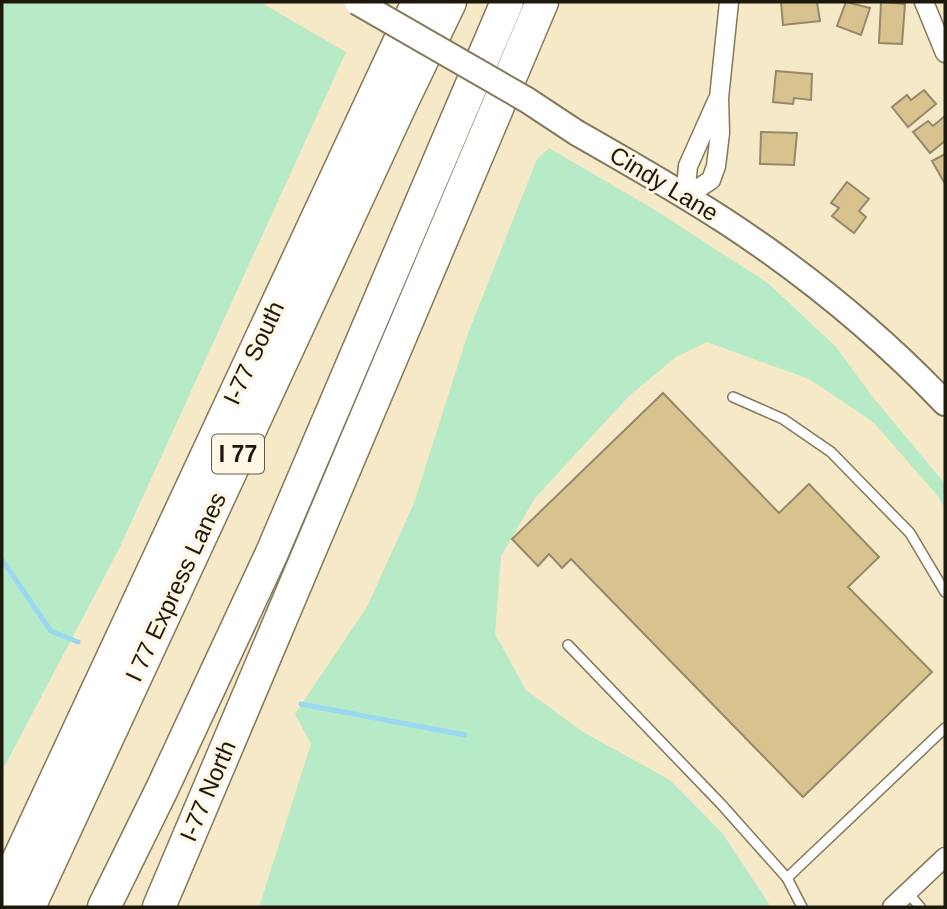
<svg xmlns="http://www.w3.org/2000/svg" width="947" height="909" font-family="Helvetica,sans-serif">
	<rect width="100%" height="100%" fill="#f6e9c8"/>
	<g fill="#b7eac7">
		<path d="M2 2H260L346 52 119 549 2 771Z"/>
		<path d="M549 148 655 210 769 284 836 347 872 396 945 484V508L937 495 873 422 809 379 707 342 676 357 629 396 535 498 501 556 495 634 526 690 583 732 670 780 723 834 771 907H259L311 744 295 714 367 607 414 503 467 336 537 159Z"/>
	</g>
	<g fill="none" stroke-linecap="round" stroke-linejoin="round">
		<g stroke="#99d8f0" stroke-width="5">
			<path d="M2 560 51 631 78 642"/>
			<path d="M301 704 465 735"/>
		</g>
	</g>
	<g fill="#d8c38f" stroke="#96896b" stroke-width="2">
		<path d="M781 2H817L820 21 783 25Z"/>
		<path d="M846 2 870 8 861 35 837 26Z"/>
		<path d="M881 2 905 4 902 44 879 43Z"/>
		<path d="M776 71 812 74 811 100 794 98 793 104 773 102Z"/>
		<path d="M924 90 936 104 908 127 892 107 907 95 911 100Z"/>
		<path d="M945 116V141L930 153 913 132 928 121 933 126Z"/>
		<path d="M761 132 797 133 794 165 760 164Z"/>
		<path d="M945 154V184L932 161Z"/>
		<path d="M847 182 869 199 859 211 866 217 854 233 832 216 839 208 831 203Z"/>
		<path d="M663 393 779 513 809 484 879 557 848 587 932 672 803 797 571 559 562 568 549 554 538 566 512 539Z"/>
	</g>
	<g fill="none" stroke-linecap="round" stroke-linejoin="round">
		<defs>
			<g id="service">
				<path d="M733 397 783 419 831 452 910 533 945 592"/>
				<path d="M568 645 721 804 787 878"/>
				<path d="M908 893 920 907"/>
				<path d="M802 907 787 878 945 728"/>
			</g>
			<g id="minor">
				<path d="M924 2 945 53"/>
				<path d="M685 197 711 180 716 166 720 133 719 98 729 2"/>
				<path d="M685 197 688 166 717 101"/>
				<path d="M892 907 945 857"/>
			</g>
			<path id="secondary" d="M577 133C628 162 679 191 728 223 807 275 880 335 945 403"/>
			<g id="motorway">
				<path d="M2 895 418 2"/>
				<path d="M29 907 400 106 450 2"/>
				<path d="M104 907 162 789 271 555 507 2"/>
				<path d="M159 907 542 2"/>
			</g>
		</defs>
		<use href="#service" stroke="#84785a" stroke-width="12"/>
		<use href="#minor" stroke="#84785a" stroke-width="21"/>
		<use href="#secondary" stroke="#84785a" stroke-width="28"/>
		<use href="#motorway" stroke="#84785a" stroke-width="35"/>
		<use href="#service" stroke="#fff" stroke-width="9"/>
		<use href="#minor" stroke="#fff" stroke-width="18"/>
		<use href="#secondary" stroke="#fff" stroke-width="24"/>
		<use href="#motorway" stroke="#fff" stroke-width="32"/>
		<defs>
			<path id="secondary-bridge" d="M357 2 527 100 577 133"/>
		</defs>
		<use href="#secondary-bridge" stroke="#84785a" stroke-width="28" stroke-linecap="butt"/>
		<use href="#secondary-bridge" stroke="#fff" stroke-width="24"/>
	</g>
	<g text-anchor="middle" stroke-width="6" stroke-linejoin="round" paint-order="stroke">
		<rect fill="#fff6e3" stroke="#605b4c" stroke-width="2" x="212" y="434.5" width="52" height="39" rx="5"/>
		<g font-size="23" font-weight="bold" fill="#1c180c">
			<text x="238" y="462">I 77</text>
		</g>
		<g font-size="24" fill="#1c180c" stroke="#fff6e3">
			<text transform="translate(664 184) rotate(31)" y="8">Cindy Lane</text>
			<text transform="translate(254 353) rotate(-65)" y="8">I-77 South</text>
			<text transform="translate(176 587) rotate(-65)" y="8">I 77 Express Lanes</text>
			<text transform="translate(208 791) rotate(-67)" y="8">I-77 North</text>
		</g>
	</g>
	<rect width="947" height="909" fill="none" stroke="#1c180c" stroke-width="7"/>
</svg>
